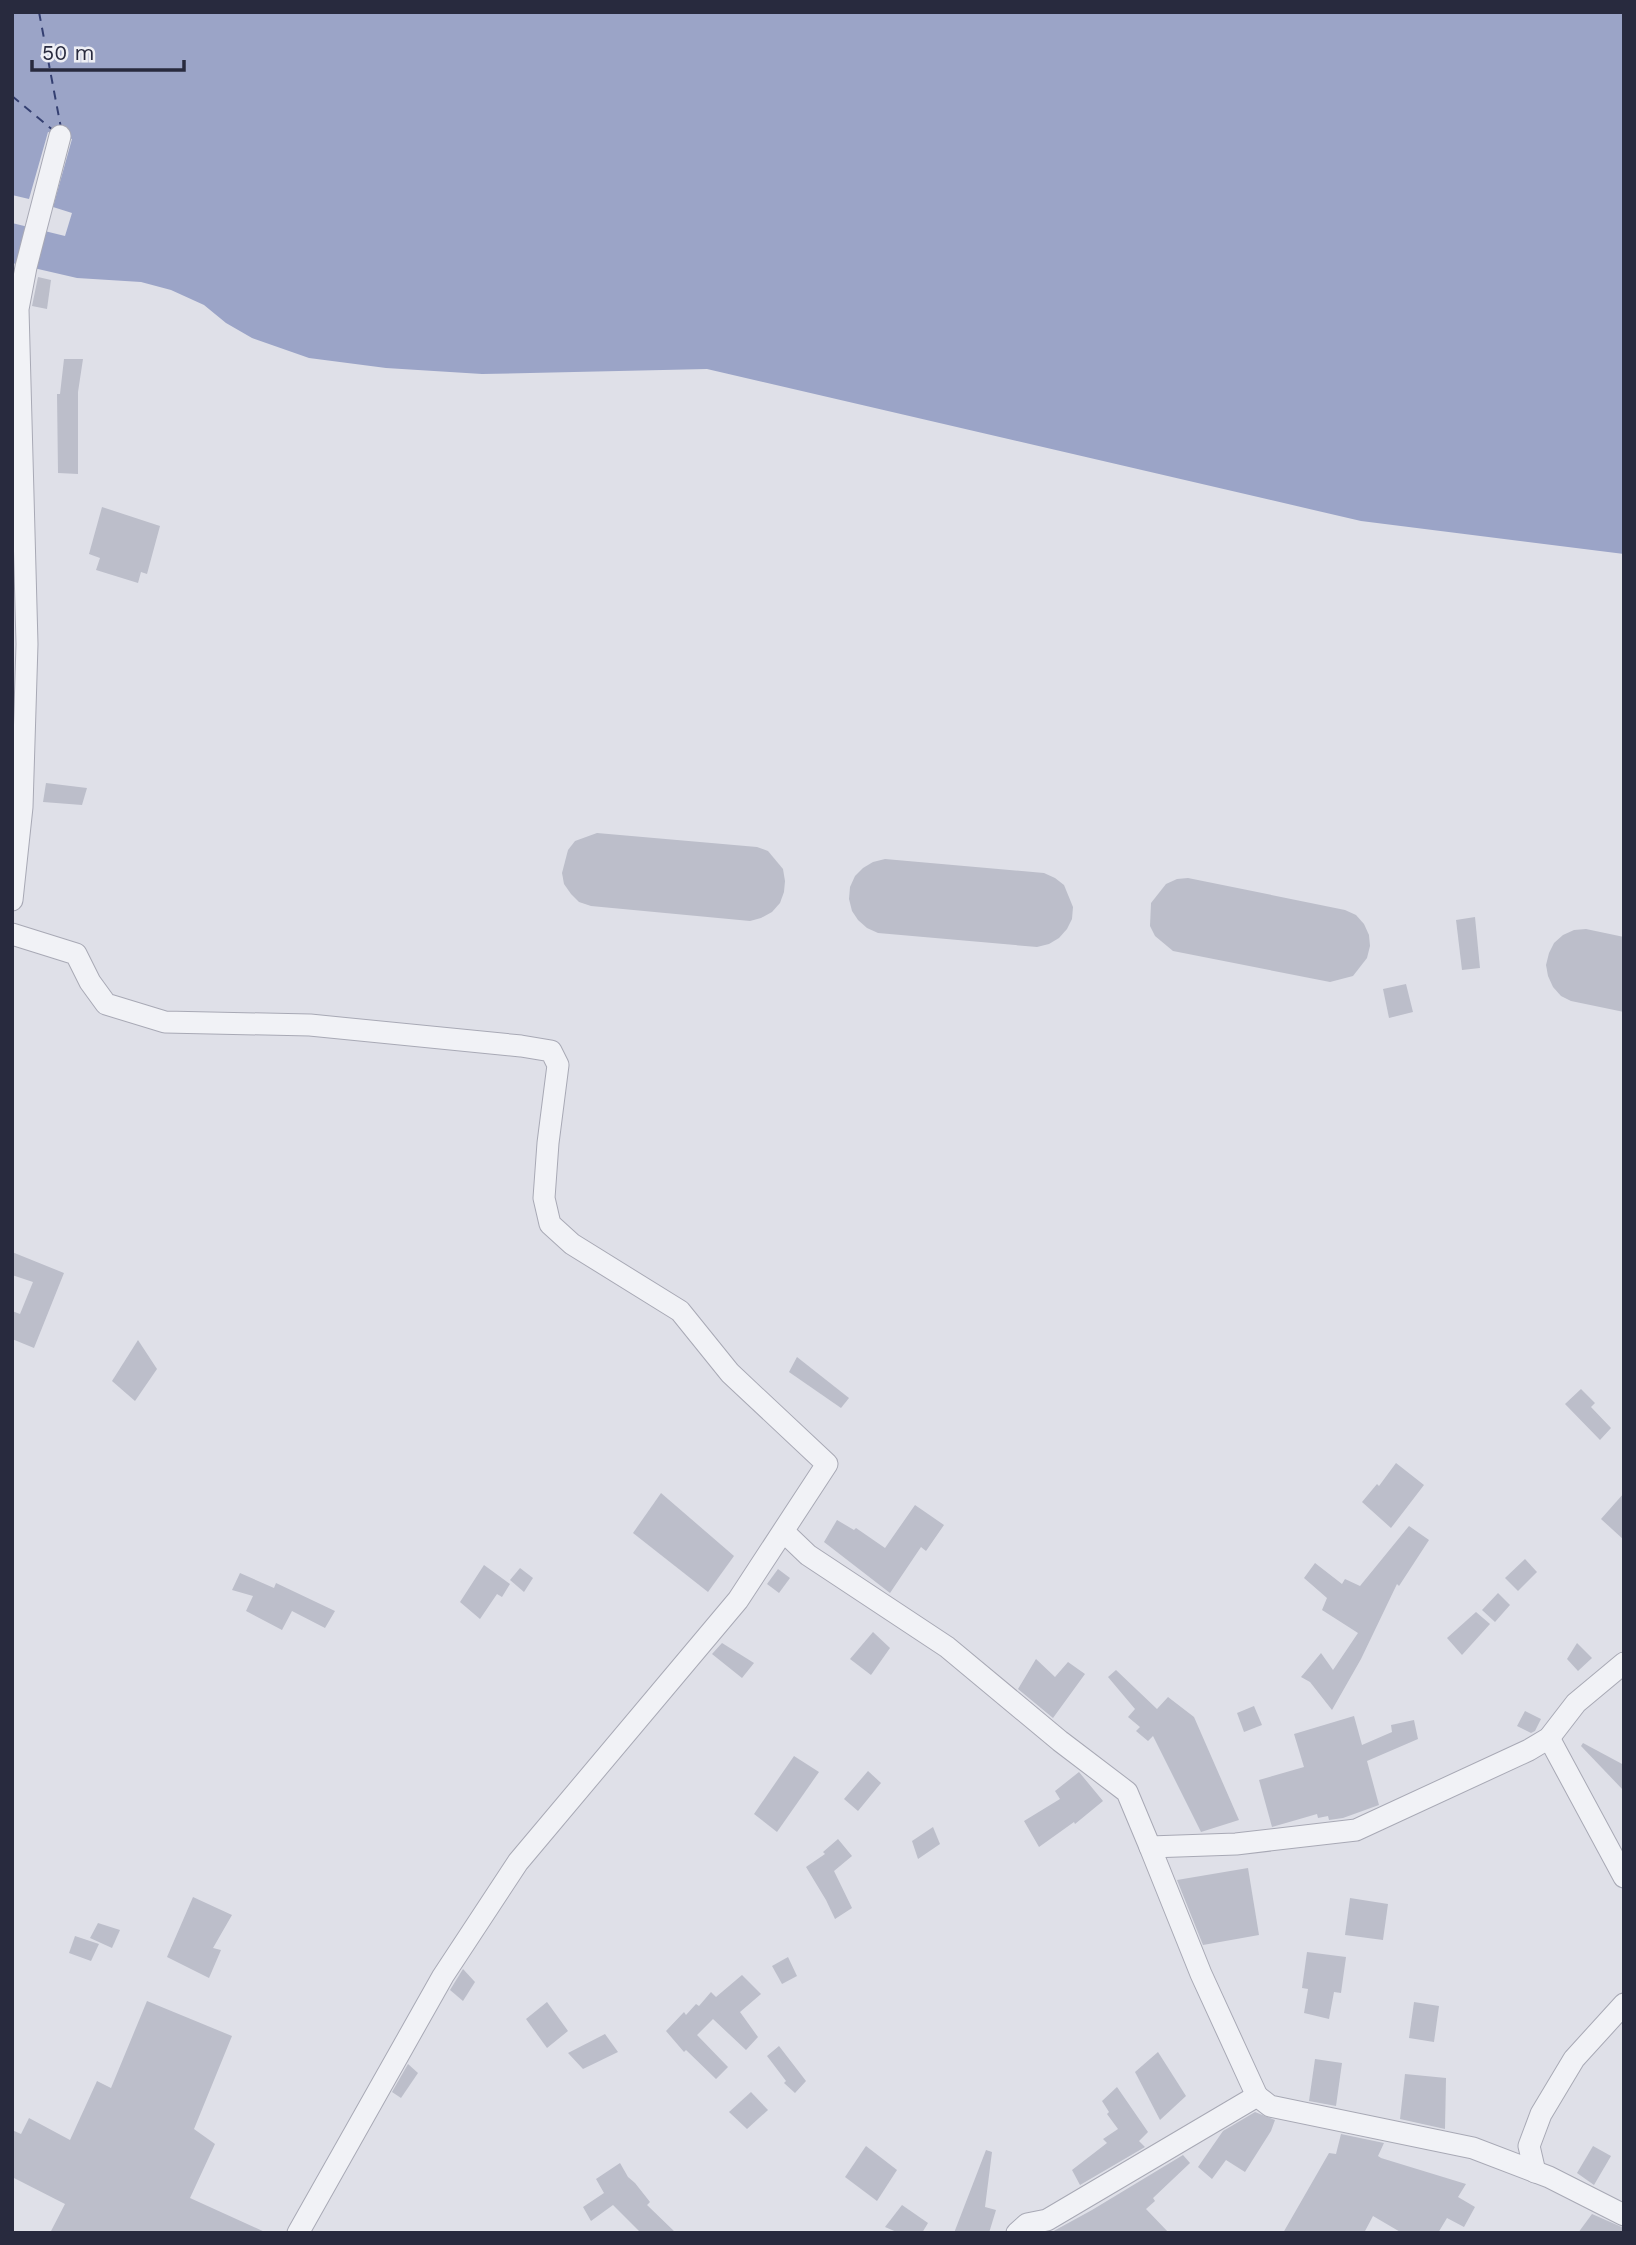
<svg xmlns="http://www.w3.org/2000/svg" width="1636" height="2245" font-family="'Work Sans',sans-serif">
	<rect width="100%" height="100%" fill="#dfe0e8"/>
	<path fill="#9ba4c7" d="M12 12H1624V554L1361 521 707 369 482 374 386 368 309 358 252 338 226 323 204 305 171 290 141 282 77 278 12 263Z"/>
	<path fill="#dfe0e8" d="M48 132 72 139 53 207 72 213 65 236 12 223V195L29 199Z"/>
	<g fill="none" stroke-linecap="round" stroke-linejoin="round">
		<g stroke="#343f71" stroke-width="2" stroke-dasharray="9 7" stroke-linecap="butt">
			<path d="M39 12 61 128"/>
			<path d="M12 96 54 131"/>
		</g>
	</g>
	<g fill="#bcbeca">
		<path d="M38 277 51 280 47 309 32 306Z"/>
		<path d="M64 359H83L78 392V474L58 473 57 394H60Z"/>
		<path d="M102 507 160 526 147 574 141 572 138 583 96 570 100 558 89 554Z"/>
		<path d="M46 783 87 788 82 805 43 802Z"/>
		<path d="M597 833 757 847 768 851 783 869 785 881 784 892 780 903 772 912 761 918 750 921 591 906 579 902 571 894 564 884 562 873 568 850 575 841Z"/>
		<path d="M885 859 1044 873 1055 878 1064 885 1073 907 1072 919 1067 929 1059 938 1049 944 1037 947 878 933 867 928 858 920 852 911 849 899 850 887 855 876 863 868 873 862Z"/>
		<path d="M1188 878 1345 910 1356 915 1364 924 1369 935 1370 946 1367 958 1353 976 1330 982 1173 951 1155 936 1150 926 1151 903 1166 884 1177 879Z"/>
		<path d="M1475 917 1480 968 1462 970 1456 920Z"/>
		<path d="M1586 929 1624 937V1012L1571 1001 1561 996 1553 987 1548 976 1546 965 1549 953 1554 943 1563 935 1574 930Z"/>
		<path d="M1406 984 1413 1012 1389 1018 1383 989Z"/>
		<path d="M12 1252 64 1273 34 1348 12 1339V1311L20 1314 33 1282 12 1275Z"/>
		<path d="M138 1340 157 1369 135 1401 112 1381Z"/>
		<path d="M797 1357 849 1398 841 1408 789 1372Z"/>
		<path d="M1581 1389 1595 1403 1591 1407 1611 1428 1600 1440 1565 1404Z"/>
		<path d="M1396 1463 1424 1485 1391 1528 1362 1502 1377 1484 1379 1486Z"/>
		<path d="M661 1493 734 1556 708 1592 633 1533Z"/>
		<path d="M1624 1493V1540L1601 1519Z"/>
		<path d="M915 1505 944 1525 926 1551 921 1547 890 1593 824 1542 837 1520 854 1530 856 1528 885 1548Z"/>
		<path d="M1409 1526 1429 1540 1399 1586 1397 1584 1361 1659 1332 1710 1310 1682 1301 1677 1321 1653 1333 1670 1358 1633 1322 1610 1327 1598 1304 1578 1315 1563 1342 1584 1345 1579 1360 1586Z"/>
		<path d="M1525 1559 1537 1572 1518 1591 1505 1578Z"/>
		<path d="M484 1565 510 1584 502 1597 497 1594 480 1619 460 1602Z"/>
		<path d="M520 1568 533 1578 524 1592 510 1580Z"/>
		<path d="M778 1569 790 1578 779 1593 767 1584Z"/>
		<path d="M240 1573 274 1588 276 1583 335 1611 325 1628 292 1611 282 1630 246 1611 253 1596 232 1590Z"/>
		<path d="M1498 1593 1510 1605 1495 1622 1482 1610Z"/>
		<path d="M1476 1612 1490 1624 1462 1655 1447 1638Z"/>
		<path d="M873 1632 890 1648 871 1675 850 1659Z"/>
		<path d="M722 1643 754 1663 742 1678 712 1654Z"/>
		<path d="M1577 1643 1592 1658 1578 1671 1567 1659Z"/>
		<path d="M1036 1659 1055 1677 1068 1662 1085 1674 1053 1718 1018 1689Z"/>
		<path d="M1116 1670 1157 1709 1168 1697 1194 1717 1239 1820 1201 1832 1153 1736 1148 1741 1136 1731 1140 1727 1128 1717 1135 1709 1108 1677Z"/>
		<path d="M1254 1706 1262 1725 1244 1732 1237 1713Z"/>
		<path d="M1525 1711 1541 1719 1535 1731 1531 1733 1517 1726Z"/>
		<path d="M1354 1716 1362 1745 1392 1732 1391 1725 1414 1720 1418 1739 1367 1761 1379 1805 1343 1818 1329 1820 1328 1816 1318 1818 1317 1814 1272 1827 1259 1780 1304 1767 1294 1734Z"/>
		<path d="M1583 1743 1624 1765V1791L1581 1746Z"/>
		<path d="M794 1756 819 1772 777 1832 754 1814Z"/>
		<path d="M868 1771 881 1783 858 1811 844 1799Z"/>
		<path d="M1079 1772 1103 1801 1075 1824 1074 1822 1039 1847 1024 1821 1060 1799 1055 1791Z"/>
		<path d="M933 1827 940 1844 918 1859 912 1841Z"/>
		<path d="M838 1839 852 1856 834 1871 852 1908 835 1919 826 1900 806 1867 825 1854 823 1852Z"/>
		<path d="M1248 1868 1259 1935 1203 1945 1177 1880Z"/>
		<path d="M193 1897 232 1915 213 1948 221 1950 209 1978 167 1957Z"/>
		<path d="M1350 1898 1388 1904 1383 1940 1345 1935Z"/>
		<path d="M98 1923 120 1930 112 1948 90 1938Z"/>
		<path d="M75 1936 99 1944 91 1961 69 1953Z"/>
		<path d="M1307 1952 1346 1957 1341 1993 1334 1992 1329 2019 1304 2013 1308 1989 1302 1988Z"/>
		<path d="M788 1957 797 1976 782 1984 772 1966Z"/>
		<path d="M463 1969 475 1982 463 2001 450 1990Z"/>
		<path d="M742 1975 761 1994 740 2012 758 2037 746 2050 713 2019 697 2035 728 2067 716 2079 686 2050 684 2052 666 2031 684 2012 686 2015 696 2004 699 2006 711 1992 716 1997Z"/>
		<path d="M147 2001 232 2036 194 2129 215 2144 190 2198 267 2233H50L65 2204 12 2177V2130L21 2134 29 2118 70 2140 97 2081 111 2088Z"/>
		<path d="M547 2002 568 2031 547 2048 526 2019Z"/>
		<path d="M1414 2002 1439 2006 1434 2042 1409 2038Z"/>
		<path d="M605 2034 618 2052 583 2069 568 2053Z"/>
		<path d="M779 2046 806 2081 795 2093 784 2083 786 2081 767 2056Z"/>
		<path d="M1158 2052 1186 2096 1160 2120 1135 2072Z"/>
		<path d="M1315 2059 1342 2063 1336 2106 1309 2101Z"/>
		<path d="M408 2064 418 2073 401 2098 392 2092Z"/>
		<path d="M1405 2074 1446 2078 1445 2129 1400 2119Z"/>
		<path d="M1117 2087 1148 2132 1139 2141 1145 2147 1080 2185 1072 2170 1107 2143 1103 2139 1118 2129 1107 2114 1109 2112 1102 2101Z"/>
		<path d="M751 2092 768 2110 747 2129 729 2112Z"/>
		<path d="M1255 2112 1275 2120 1271 2131 1245 2172 1226 2160 1212 2179 1198 2167 1223 2131Z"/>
		<path d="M1341 2134 1384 2143 1378 2156 1381 2158 1466 2184 1458 2197 1475 2207 1464 2227 1447 2218 1438 2233H1402L1373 2216 1364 2233H1283L1329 2153 1336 2154Z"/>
		<path d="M866 2146 897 2170 877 2201 845 2177Z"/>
		<path d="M1593 2146 1611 2156 1594 2185 1577 2173Z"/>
		<path d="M986 2150 992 2152 985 2207 996 2210 989 2233H954Z"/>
		<path d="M1183 2155 1190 2163 1153 2198 1155 2201 1146 2209 1169 2233H1050L1092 2210Z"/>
		<path d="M620 2163 628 2177 635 2183 650 2202 647 2205 676 2233H641L613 2205 591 2221 583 2207 604 2193 596 2179Z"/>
		<path d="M902 2205 928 2223 922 2233H899L885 2227Z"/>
		<path d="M1592 2214 1624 2228V2233H1578Z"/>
	</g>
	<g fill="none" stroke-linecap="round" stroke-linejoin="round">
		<defs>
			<g id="minor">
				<path d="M12 900 22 807 27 644 18 309 26 267 60 136"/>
				<path d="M12 934 76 954 90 982 106 1004 165 1022 310 1025 521 1046 551 1051 558 1065 548 1143 544 1198 550 1224 572 1244 680 1311 730 1373 827 1464 738 1600 518 1862 443 1976 298 2233"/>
				<path d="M784 1532 808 1555 947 1647 1060 1741 1127 1792 1150 1847"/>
				<path d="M1549 1738 1624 1877"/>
				<path d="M1257 2096 1201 1974 1150 1847 1236 1844 1356 1830 1529 1750 1549 1738 1576 1703 1624 1663"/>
				<path d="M1535 2172 1529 2146 1541 2114 1574 2059 1624 2004"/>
				<path d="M1017 2233 1027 2224 1047 2220 1257 2096 1270 2106 1473 2148 1549 2177 1624 2215"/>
			</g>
		</defs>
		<use href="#minor" stroke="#a8a9b5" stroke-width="23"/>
		<use href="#minor" stroke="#f1f2f6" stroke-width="21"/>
	</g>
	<rect width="1636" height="2245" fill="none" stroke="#282a3e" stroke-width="28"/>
	<path d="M32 60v10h152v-10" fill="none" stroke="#282a3e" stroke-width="3.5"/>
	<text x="42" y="60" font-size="21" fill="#282a3e" stroke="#eeeff5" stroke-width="5" paint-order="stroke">50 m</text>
</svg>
